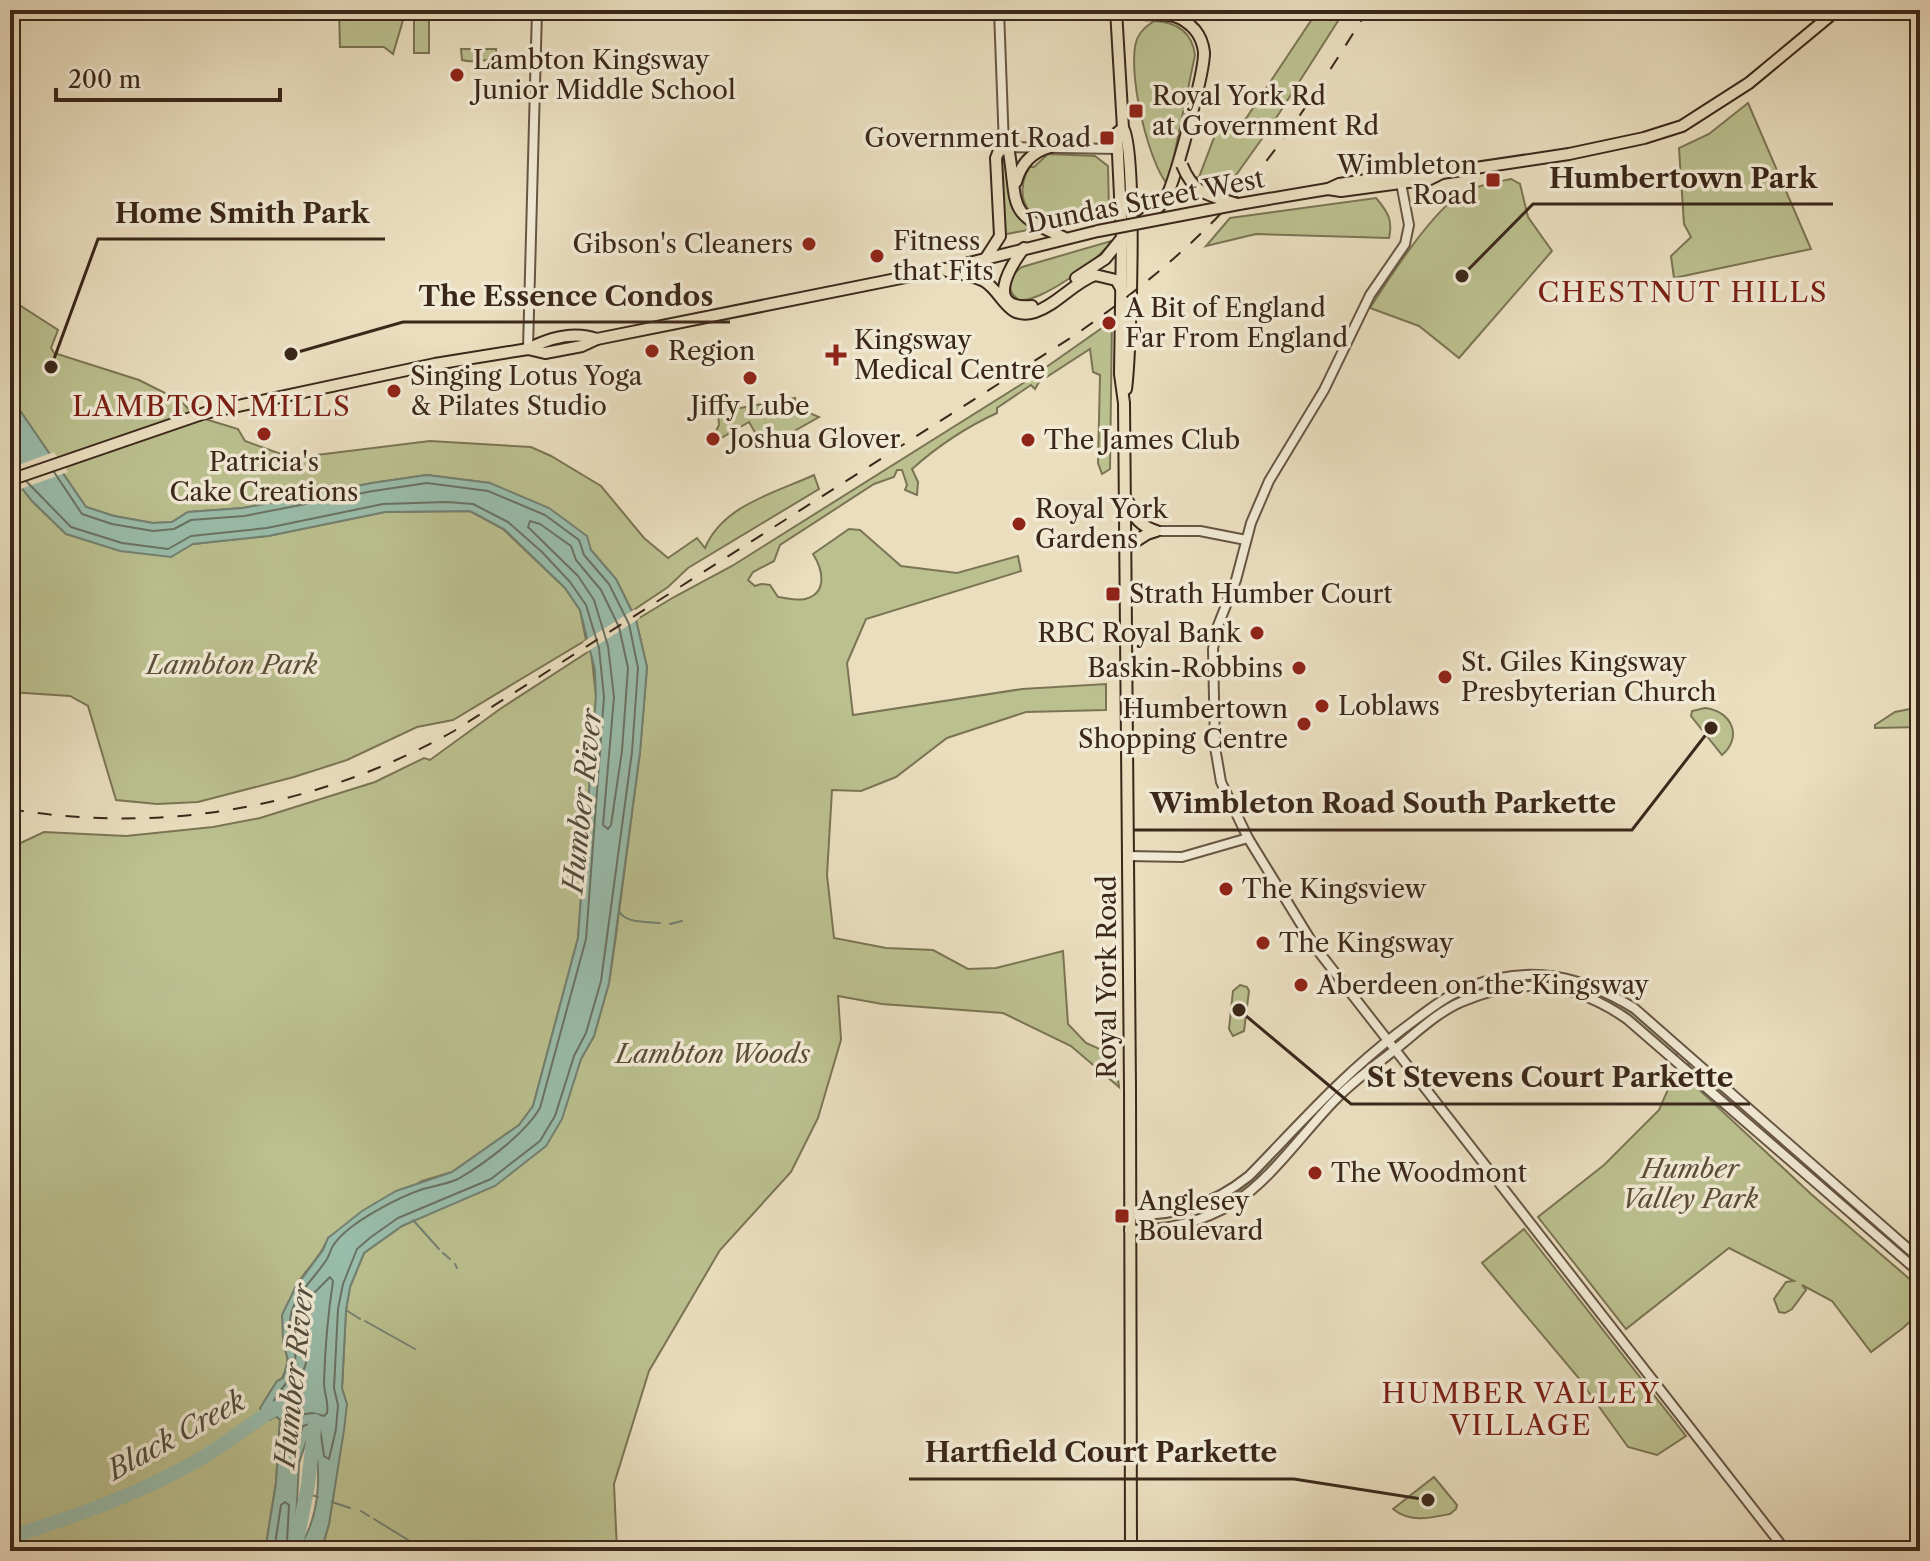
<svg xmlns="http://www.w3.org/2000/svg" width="1930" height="1561" font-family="'Libre Caslon Text',serif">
	<rect width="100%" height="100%" fill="#eadebf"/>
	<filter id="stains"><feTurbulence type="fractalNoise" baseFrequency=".0025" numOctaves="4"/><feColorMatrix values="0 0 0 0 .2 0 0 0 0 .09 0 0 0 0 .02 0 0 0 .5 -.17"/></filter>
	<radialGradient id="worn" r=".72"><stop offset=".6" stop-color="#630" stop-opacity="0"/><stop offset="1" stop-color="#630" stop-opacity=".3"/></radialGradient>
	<g fill="#bbc08f" stroke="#7b7454" stroke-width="2">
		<path d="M339 10H406L393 54 384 47H340Z"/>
		<path d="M1318 10H1345L1271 126 1224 192C1211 190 1201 189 1193 178L1199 177 1217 130 1241 126Z"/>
		<rect x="414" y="17" width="15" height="36"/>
		<path d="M1154 21C1177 22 1192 32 1195 55L1168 185C1148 163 1126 68 1137 39 1140 31 1147 26 1154 21Z"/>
		<path d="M461 49H496L497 62C483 57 476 64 462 60Z"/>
		<path d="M1748 103 1811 249 1674 278 1671 256 1691 237 1684 224 1679 148 1709 134Z"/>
		<path d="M1048 154 1095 156 1108 166 1109 214C1081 219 1034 237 1023 198 1021 187 1024 175 1030 167H1034Z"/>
		<path d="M1007 157C1009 185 1005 213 1033 229L1007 234H1004L1000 159Z"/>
		<path d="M1511 179 1520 184 1528 217 1552 251 1459 358 1419 326 1370 308C1389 278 1430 215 1458 196 1474 186 1492 183 1511 179Z"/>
		<path d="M1376 198C1388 212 1393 220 1389 238L1256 234 1206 246 1230 218Z"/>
		<path d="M1111 241C1102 259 1038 304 1019 300 1005 291 1008 276 1022 267Z"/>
		<path d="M10 299 58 330 51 348 54 353 139 380 181 401 192 413 205 419 238 429 245 441 292 458 430 441 531 447 551 456 601 486 644 538 668 558 697 538 705 548C723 505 775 493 814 475L819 489 688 568 668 587 632 611 616 579 591 550 490 483 427 475 372 483 243 508 188 512 172 522 153 523 114 516 86 507 10 396Z"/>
		<path d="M1112 321 1110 469 1102 474 1098 463 1100 375 1093 372 1090 349 1039 382 1035 389 1031 385 997 408V413C964 428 939 445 912 469L918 482 917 495 905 490 907 485 902 470H897L894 477 874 484 780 545 774 561 753 572 748 580 755 586 761 584 770 585 778 597C786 598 798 601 805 599 829 593 822 568 813 554L849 529 860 530 901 566 957 573 1018 556 1021 571 866 619 847 663 853 715 1022 689 1106 684V710L1026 712 947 738 896 777 861 791 832 790 827 875 834 938 886 948 933 950 968 969 996 968 1063 951 1068 1024 1086 1043 1115 1056 1119 1087 1071 1046 1003 1013 882 1004 838 996 841 1040 818 1118 791 1172 720 1250 649 1371 614 1484 617 1551H321L329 1524 346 1404 342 1389 346 1310 350 1287 364 1253 402 1226 430 1211 572 1085 581 1059 594 1036 609 983 616 935 640 752 647 667 636 620 674 597 732 566 1025 382Z"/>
		<path d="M795 398 796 407 819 417 764 448 749 422 716 441 713 437 719 425 718 412Z"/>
		<path d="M10 473 32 501 66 534 193 544 268 536 385 512 470 511 503 529 565 588 580 610 586 640 453 720 417 727 347 760 294 777 198 802 157 804 116 800 88 706 70 696 10 692Z"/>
		<path d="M591 650 596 697 578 938 533 1106 519 1125 452 1172 422 1181 328 1238C320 1260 300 1274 294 1291 290 1302 283 1329 283 1340 284 1349 289 1355 287 1365 281 1394 259 1382 270 1420L276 1416 280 1420 276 1483 265 1551H10V848L44 832 126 836 213 827 260 818 375 782 424 758 430 760 500 709Z"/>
		<path d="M1920 707V727L1875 728V725L1895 712Z"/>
		<path d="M1705 708C1732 711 1743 737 1722 755L1691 716 1692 711Z"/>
		<path d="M1240 985 1247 987 1249 991 1244 1031 1233 1036 1229 1029 1233 991Z"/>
		<path d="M1608 997 1631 1010 1678 1052V1054L1673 1055 1612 1005Z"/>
		<path d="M1379 1055 1381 1058C1361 1075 1338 1092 1320 1111 1291 1142 1248 1207 1204 1212L1239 1191 1257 1176 1327 1098Z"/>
		<path d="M1688 1061 1920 1263V1271L1689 1069Z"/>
		<path d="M1677 1069 1811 1194 1920 1288V1312L1903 1328 1871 1352 1832 1301 1802 1285 1806 1290 1792 1309 1785 1313 1779 1312 1774 1299 1786 1282 1794 1281 1729 1248 1626 1329 1538 1217 1604 1165 1659 1110Z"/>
		<path d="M1524 1229 1686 1436 1657 1455 1628 1447 1577 1376 1482 1263Z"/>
		<path d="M1434 1477 1457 1505 1456 1509 1450 1514C1430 1518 1410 1523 1393 1509Z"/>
	</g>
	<path fill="#99bdac" stroke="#738172" stroke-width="2" fill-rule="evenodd" d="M10 396 86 507 114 516 153 523 172 522 188 512 243 508 372 483 427 475 490 483 549 508 587 536 591 550 616 579 636 620 647 667 640 752 609 983 594 1036 581 1059 562 1119 546 1146 495 1186 402 1226 364 1253 350 1287 346 1310 342 1388 347 1404 344 1430 329 1524 321 1551H265L276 1483 280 1420 276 1416 267 1420 260 1408 277 1381 283 1378 288 1360 283 1341 282 1315 295 1288 323 1250 328 1238 362 1211 396 1191 452 1172 519 1125 533 1106 578 938 596 697 595 670 580 610 565 588 504 529 470 511 385 512 268 536 193 544 171 557 120 551 66 534 32 501 10 473ZM311 1427C322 1466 322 1515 298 1549L295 1541 299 1463Z"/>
	<g fill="#eadebf">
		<path d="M54 452 68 472 18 490 10 480V468Z"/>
		<path d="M635 609 640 618 587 652 583 642Z"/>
	</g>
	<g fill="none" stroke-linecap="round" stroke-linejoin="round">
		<g stroke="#6a7263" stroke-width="2">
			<path d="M27 482 71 527 122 543 168 549 191 536 267 528 383 504 447 502 473 504 508 522 542 552 570 582 586 605 599 648 604 697 586 939 540 1108C525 1134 484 1164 458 1179 447 1184 434 1186 423 1189 399 1197 350 1222 335 1243 331 1247 330 1254 327 1259 315 1278 291 1298 290 1321 289 1338 299 1352 294 1369 290 1384 277 1389 273 1404 298 1422 283 1425 288 1450L294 1449 303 1426 312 1423 320 1428 324 1456 329 1459 336 1429 338 1405 334 1388 338 1309 343 1284 357 1249 371 1237 398 1218 491 1179 540 1141 555 1116 574 1056 586 1033 601 981 632 752 638 668 629 624 609 584 584 555 579 540 545 515 488 491 427 483 373 491 244 516 191 520 174 529 153 531 112 524 82 514 54 472"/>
			<path d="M530 521 540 524 571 546 576 560 601 590 619 627 628 668 622 751 611 825 608 829 603 825 614 697 608 646 594 600 578 576 528 527Z"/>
			<path d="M330 1277 333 1281C328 1314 325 1348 324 1382 324 1394 329 1402 327 1413L324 1416 312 1413 299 1415 287 1398 298 1387 306 1363 300 1319 310 1297Z"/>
			<path d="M274 1551 281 1505 285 1502 289 1505 287 1542 290 1551"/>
		</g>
		<g stroke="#738172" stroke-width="2">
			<path d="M619 911C626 924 645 921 660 923"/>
			<path d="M670 924 682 921"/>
			<path d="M413 1220 439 1249"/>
			<path d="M443 1253 450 1259"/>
			<path d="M455 1264 457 1268"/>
			<path d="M346 1310 360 1319"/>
			<path d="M365 1321 415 1349"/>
			<path d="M306 1493 318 1497"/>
			<path d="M332 1502 350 1508"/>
			<path d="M361 1511 369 1516"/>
			<path d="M374 1519 426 1551"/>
		</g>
		<g stroke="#99bdac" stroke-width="14">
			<path d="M10 1537C76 1516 140 1494 200 1459 227 1443 251 1423 278 1407"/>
			<path d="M295 1551 308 1485 315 1421"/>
		</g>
		<defs>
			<g id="minor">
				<path d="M999 10 1004 147 1118 149"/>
				<path d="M1401 183 1409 225 1405 244 1370 295 1324 390 1269 481 1251 523 1236 580 1217 628 1213 649 1215 747 1221 782 1248 838 1315 947 1786 1551"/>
				<path d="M528 349 537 10"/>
				<path d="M1156 531H1200L1246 540"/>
				<path d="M1128 856 1182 857 1248 838"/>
				<path d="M1130 1215C1176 1216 1213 1205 1249 1176 1299 1125 1341 1076 1399 1032 1421 1016 1445 995 1471 986 1532 964 1581 976 1634 1008L1920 1259"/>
				<path d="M1129 1230C1168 1230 1200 1223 1234 1203 1272 1179 1304 1131 1336 1099 1354 1080 1376 1065 1397 1048 1417 1032 1438 1012 1461 1002 1522 976 1574 982 1627 1019L1920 1273"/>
			</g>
			<g id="major">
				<path d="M1116 10 1123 128C1137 146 1131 355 1126 389"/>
				<path d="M1126 10C1152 21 1172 4 1195 30 1200 36 1203 44 1204 52 1205 70 1174 187 1164 201 1158 209 1148 216 1141 222"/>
				<path d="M1123 128 1117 133 1122 238 1120 374 1124 403 1130 1088 1131 1551"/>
				<path d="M1016 182C1021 163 1032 152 1050 147"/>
				<path d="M1328 189 1341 191 1430 179 1442 173 1569 154 1644 138 1682 126 1749 83 1837 10"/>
				<path d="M1239 204 1328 189 1339 184 1429 171 1441 173"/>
				<path d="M1024 248C1009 268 984 310 1032 306"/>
				<path d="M986 258 1000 236 996 158 998 153 1004 147 1009 152C1018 207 1006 213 1063 237"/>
				<path d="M947 271C960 273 972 275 984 281 1003 292 1006 321 1035 312 1057 305 1073 283 1095 275L1116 280 1122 290"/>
				<path d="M1076 278 1105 259 1122 238"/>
				<path d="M528 349C549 338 574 331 597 339"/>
				<path d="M10 480 205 413 435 364 528 349 545 353 582 346 597 339 941 270 1098 231"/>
				<path d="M1129 503C1133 518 1141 526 1156 531"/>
				<path d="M1125 548 1147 534 1156 531"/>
			</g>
		</defs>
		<use href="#minor" stroke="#675543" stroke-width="12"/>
		<use href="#major" stroke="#3b271a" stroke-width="14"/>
		<use href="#minor" stroke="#f1ead5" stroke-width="8"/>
		<use href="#major" stroke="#eadebf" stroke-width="10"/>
		<path stroke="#3b271a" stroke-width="2" stroke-dasharray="14 14" stroke-linecap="butt" d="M10 809C163 835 319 807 454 731L1072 337C1137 292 1199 242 1250 181 1295 128 1331 68 1368 10"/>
		<defs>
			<g id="major-bridge">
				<path d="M1182 165C1194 195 1209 195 1237 204"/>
				<path d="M1098 231 1239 204"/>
			</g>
		</defs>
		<use href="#major-bridge" stroke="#3b271a" stroke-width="14" stroke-linecap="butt"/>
		<use href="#major-bridge" stroke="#eadebf" stroke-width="10"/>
	</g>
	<g fill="#8f2418" stroke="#f1ead5" stroke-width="3">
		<circle cx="457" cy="75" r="8"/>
		<rect x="1128" y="103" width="16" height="16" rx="4"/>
		<rect x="1099" y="130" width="16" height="16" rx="4"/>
		<rect x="1485" y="172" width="16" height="16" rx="4"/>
		<circle cx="809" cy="244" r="8"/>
		<circle cx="877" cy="256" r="8"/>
		<circle cx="1109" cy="323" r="8"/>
		<circle cx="652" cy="351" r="8"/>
		<path d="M832 343h8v8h8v8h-8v8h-8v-8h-8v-8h8z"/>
		<circle cx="750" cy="378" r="8"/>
		<circle cx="394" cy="391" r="8"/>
		<circle cx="264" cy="434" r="8"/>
		<circle cx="713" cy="439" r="8"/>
		<circle cx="1028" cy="440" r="8"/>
		<circle cx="1019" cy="524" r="8"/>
		<rect x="1105" y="586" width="16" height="16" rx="4"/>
		<circle cx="1257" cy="633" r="8"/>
		<circle cx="1299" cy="668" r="8"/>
		<circle cx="1445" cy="677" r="8"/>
		<circle cx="1322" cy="706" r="8"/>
		<circle cx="1304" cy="724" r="8"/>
		<circle cx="1226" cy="889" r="8"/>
		<circle cx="1263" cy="943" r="8"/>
		<circle cx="1301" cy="985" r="8"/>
		<circle cx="1315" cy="1173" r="8"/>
		<rect x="1114" y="1208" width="16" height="16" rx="4"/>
	</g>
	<g text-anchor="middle" stroke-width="7" stroke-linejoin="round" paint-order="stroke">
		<g font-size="26" fill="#3b271a" stroke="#f1ead5" text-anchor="start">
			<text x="473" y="69">Lambton Kingsway<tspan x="473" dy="30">Junior Middle School</tspan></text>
			<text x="1152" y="105">Royal York Rd<tspan x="1152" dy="30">at Government Rd</tspan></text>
			<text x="1091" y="147" text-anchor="end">Government Road</text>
			<text x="1477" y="174" text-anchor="end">Wimbleton<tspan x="1477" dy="30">Road</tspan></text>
			<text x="893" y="250">Fitness<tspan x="893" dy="30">that Fits</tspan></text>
			<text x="793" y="253" text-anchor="end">Gibson's Cleaners</text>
			<text x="1125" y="317">A Bit of England<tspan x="1125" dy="30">Far From England</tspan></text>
			<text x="854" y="349">Kingsway<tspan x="854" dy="30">Medical Centre</tspan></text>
			<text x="668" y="360">Region</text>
			<text x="410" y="385">Singing Lotus Yoga<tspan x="410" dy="30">&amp; Pilates Studio</tspan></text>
			<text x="750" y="415" text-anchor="middle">Jiffy Lube</text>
			<text x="729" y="448">Joshua Glover</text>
			<text x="1044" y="449">The James Club</text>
			<text x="264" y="471" text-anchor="middle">Patricia's<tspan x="264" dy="30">Cake Creations</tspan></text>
			<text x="1035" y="518">Royal York<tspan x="1035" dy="30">Gardens</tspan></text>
			<text x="1129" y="603">Strath Humber Court</text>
			<text x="1241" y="642" text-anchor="end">RBC Royal Bank</text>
			<text x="1461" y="671">St. Giles Kingsway<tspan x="1461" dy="30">Presbyterian Church</tspan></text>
			<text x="1283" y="677" text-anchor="end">Baskin-Robbins</text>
			<text x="1338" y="715">Loblaws</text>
			<text x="1288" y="718" text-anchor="end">Humbertown<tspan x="1288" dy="30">Shopping Centre</tspan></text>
			<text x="1242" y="898">The Kingsview</text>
			<text x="1279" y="952">The Kingsway</text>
			<text x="1317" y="994">Aberdeen on the Kingsway</text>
			<text x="1331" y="1182">The Woodmont</text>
			<text x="1138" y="1210">Anglesey<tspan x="1138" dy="30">Boulevard</tspan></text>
		</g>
		<g font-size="26" fill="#3b271a" stroke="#f1ead5">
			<text transform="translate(1145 201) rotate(-11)" y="9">Dundas Street West</text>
			<text transform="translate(1107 977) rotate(-90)" y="9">Royal York Road</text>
		</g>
		<g font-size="26" font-style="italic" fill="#5b4d37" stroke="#f1ead5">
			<text x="232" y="674">Lambton Park</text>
			<text x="713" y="1063">Lambton Woods</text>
			<text x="1690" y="1178">Humber<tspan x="1690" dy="30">Valley Park</tspan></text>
		</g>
		<g font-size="28" letter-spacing="2" fill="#7a1f14" stroke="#f1ead5">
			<text x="1683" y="302">CHESTNUT HILLS</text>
			<text x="212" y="416">LAMBTON MILLS</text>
			<text x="1521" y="1403">HUMBER VALLEY<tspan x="1521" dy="32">VILLAGE</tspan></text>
		</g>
		<g font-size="28" font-style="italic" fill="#524c3e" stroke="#f1ead5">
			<text transform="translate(582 801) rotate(-84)" y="10">Humber River</text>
			<text transform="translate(294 1376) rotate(-84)" y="10">Humber River</text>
			<text transform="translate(176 1435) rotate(-29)" y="10">Black Creek</text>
		</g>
	</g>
	<path fill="none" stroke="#3b271a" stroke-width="3" d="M1462 276L1533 204H1833M51 367L98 239H385M291 354L403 322H730M1711 728L1632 830H1134M1239 1010L1351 1104H1750M1428 1500L1294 1479H909"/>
	<g fill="#3b271a" stroke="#f1ead5" stroke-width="3">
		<circle cx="1462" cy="276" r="8"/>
		<circle cx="51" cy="367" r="8"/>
		<circle cx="291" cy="354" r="8"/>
		<circle cx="1711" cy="728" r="8"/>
		<circle cx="1239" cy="1010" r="8"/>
		<circle cx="1428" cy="1500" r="8"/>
	</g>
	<g font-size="28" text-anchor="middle" font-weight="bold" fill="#3b271a" stroke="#f1ead5" stroke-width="7" stroke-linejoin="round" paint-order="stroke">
		<text x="1683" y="188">Humbertown Park</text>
		<text x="242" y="223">Home Smith Park</text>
		<text x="566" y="306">The Essence Condos</text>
		<text x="1383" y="813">Wimbleton Road South Parkette</text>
		<text x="1550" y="1087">St Stevens Court Parkette</text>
		<text x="1101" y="1462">Hartfield Court Parkette</text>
	</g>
	<rect width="1930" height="1561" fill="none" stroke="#eadebf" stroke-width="40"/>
	<rect x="12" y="12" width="1906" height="1537" fill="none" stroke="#3b271a" stroke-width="4"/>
	<rect x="20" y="20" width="1890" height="1521" fill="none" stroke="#3b271a" stroke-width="2"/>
	<path d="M56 88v12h224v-12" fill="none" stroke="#3b271a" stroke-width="4"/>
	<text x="68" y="88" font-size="24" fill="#3b271a" stroke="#f1ead5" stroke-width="6" paint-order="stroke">200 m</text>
	<rect width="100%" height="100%" filter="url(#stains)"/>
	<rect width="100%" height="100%" fill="url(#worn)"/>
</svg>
